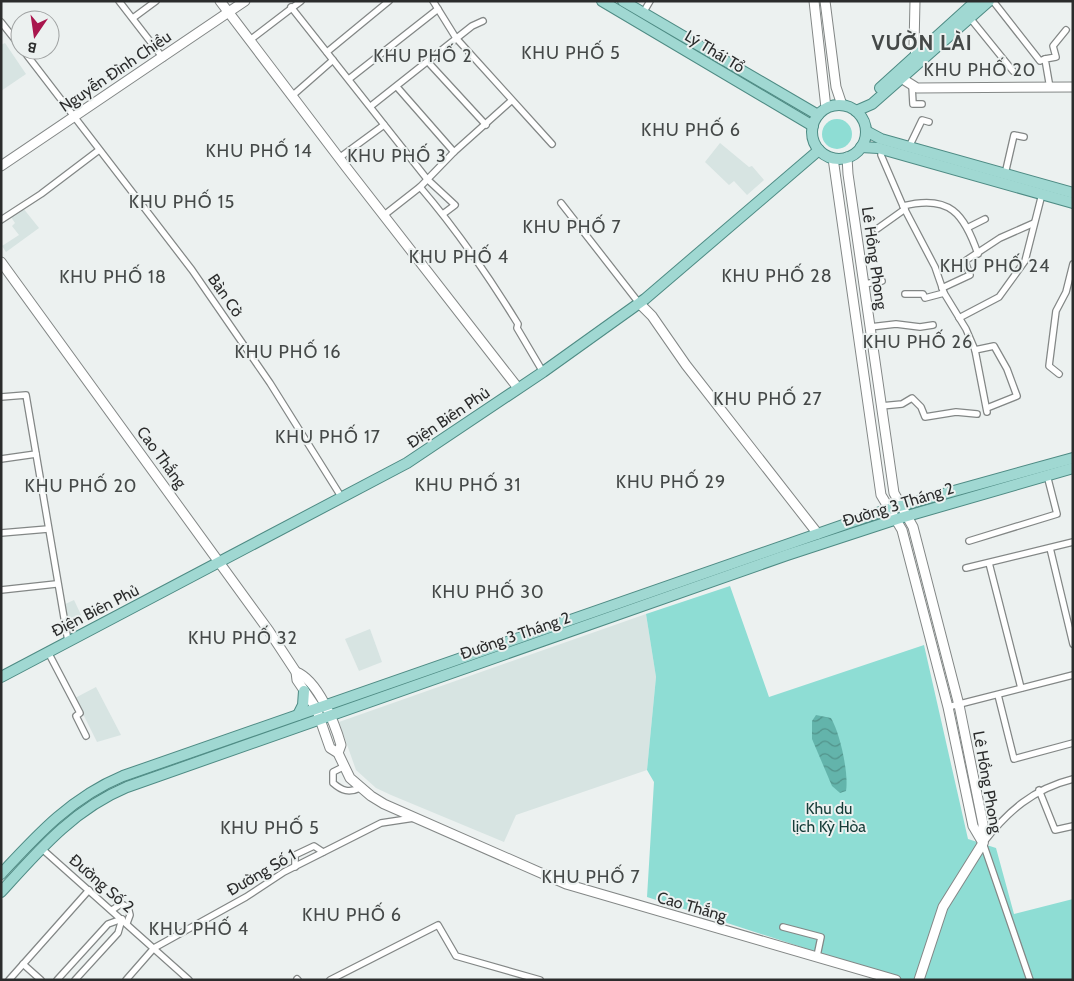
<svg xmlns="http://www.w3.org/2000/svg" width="1074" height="981" font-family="Cabin,sans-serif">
	<defs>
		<pattern id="water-waves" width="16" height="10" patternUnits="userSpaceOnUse" patternTransform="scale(1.25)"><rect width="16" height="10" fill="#63b4ab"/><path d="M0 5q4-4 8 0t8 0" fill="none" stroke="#52938b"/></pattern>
	</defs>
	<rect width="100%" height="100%" fill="#ecf1f0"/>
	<g fill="#d7e4e2">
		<path d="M5 43 26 74 1 91V45Z"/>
		<path d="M720 143 749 167 752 166 764 180 747 195 734 181 729 185 705 162Z"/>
		<path d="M23 208 39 228 6 252 2 246 19 235 12 226 15 223 11 217Z"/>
		<path d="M74 600 83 619 68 627 61 606Z"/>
		<path d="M646 614 656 677 647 770 516 815 504 842 391 795 376 788 356 770 339 722Z"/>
		<path d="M370 629 382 662 359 671 345 639Z"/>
		<path d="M96 687 121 735 97 742 75 698Z"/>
	</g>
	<g fill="#8eddd4">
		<circle cx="837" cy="134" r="15"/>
		<path d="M730 586 769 697 924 645 968 839 996 848 1014 914 1073 899V980H903L647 897 654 782 647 770 656 677 646 614Z"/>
	</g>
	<path fill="url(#water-waves)" d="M816 715 831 718C840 733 849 774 846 791L840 793 832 786 812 739V721Z"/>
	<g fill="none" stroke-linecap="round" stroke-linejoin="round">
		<defs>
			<g id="street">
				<path d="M119 1 163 58"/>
				<path d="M433 1 456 38 552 144"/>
				<path d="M993 1 1040 61 1045 59"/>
				<path d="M291 7 427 179 455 205 443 214"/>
				<path d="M643 13 650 1"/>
				<path d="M133 18 156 1"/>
				<path d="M970 18 1013 71"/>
				<path d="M1 22 20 46"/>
				<path d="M250 40 301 1"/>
				<path d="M23 50 192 270 270 383 342 498"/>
				<path d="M327 52 389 1"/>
				<path d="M428 62 486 125"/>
				<path d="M349 79 438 9"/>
				<path d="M912 86 913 104H922"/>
				<path d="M397 87 454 152"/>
				<path d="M1050 88 1045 59 1056 57 1053 46 1066 30"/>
				<path d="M292 96 333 60"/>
				<path d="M371 106 472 26 483 21"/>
				<path d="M909 147 922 120 929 122"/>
				<path d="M882 149 881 155 903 206 935 267 944 293 966 329 975 350 987 412"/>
				<path d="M339 158 384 125"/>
				<path d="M1005 174 1014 135 1024 137"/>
				<path d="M420 187C457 230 489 277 518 324L517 328 543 372"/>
				<path d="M561 203 639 303"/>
				<path d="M903 206C950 194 964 214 978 254"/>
				<path d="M383 216 420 187 454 152 511 101"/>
				<path d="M1 220 41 194 99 150"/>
				<path d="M969 227 985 219"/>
				<path d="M877 229 905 209"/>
				<path d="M864 284 882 281"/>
				<path d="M942 288 970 275 965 261 1000 238 1034 223"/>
				<path d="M905 294H923L925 298 944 293"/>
				<path d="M959 318 999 297 1025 261 1042 194"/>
				<path d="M870 327 896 324 920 327 933 325"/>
				<path d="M975 350 994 346 1007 369 1017 396 987 408"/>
				<path d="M1059 374 1049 366 1056 311 1066 292 1073 264"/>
				<path d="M1 397 26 395 68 641"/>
				<path d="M881 406 902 404 912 398 921 407 925 417 956 412 977 414"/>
				<path d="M1 459 36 454"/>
				<path d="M1 533 48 529"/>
				<path d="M969 541 1057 514 1047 475"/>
				<path d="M1050 548 1073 644"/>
				<path d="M989 563 1021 688"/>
				<path d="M966 568 1073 542"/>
				<path d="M1 590 56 584"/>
				<path d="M48 652 80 713 76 716 86 736"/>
				<path d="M998 695 1014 759 1073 743"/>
				<path d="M948 707 1073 675"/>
				<path d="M343 767 333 772V783C342 791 349 793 360 788"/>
				<path d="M1039 790 1055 830 1073 826"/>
				<path d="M41 848 189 980"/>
				<path d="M295 867V855L314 846 323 852"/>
				<path d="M112 910 121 904 128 907 130 915 127 923"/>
				<path d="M783 927 821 937 817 956"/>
				<path d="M23 964 41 980"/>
				<path d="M297 979 298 980"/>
				<path d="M9 980 89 890"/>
				<path d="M57 980 108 924 122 919"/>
				<path d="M75 980 118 933 122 919"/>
				<path d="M126 980 154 948 246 897 284 872 381 823 414 818"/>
				<path d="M330 980 438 925 456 956 540 980"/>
				<path d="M1030 980 983 843C1008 811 1033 789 1073 779"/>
			</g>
			<g id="secondary">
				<path d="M220 1 346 167 518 388"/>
				<path d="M814 1 826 108"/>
				<path d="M825 1 836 87 842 105"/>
				<path d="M915 1 914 46 916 54"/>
				<path d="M901 78 917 88 1073 87"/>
				<path d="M847 157 848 174 894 493 913 527 959 705 983 824V842"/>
				<path d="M833 158 881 495 902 530 948 707 973 826 983 843"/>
				<path d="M1 166 245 1"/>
				<path d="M1 262 269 631 296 672 297 680 316 708 330 748 338 753 350 778 371 796 384 804 566 884 896 980"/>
				<path d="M639 303 652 316 686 365 818 534"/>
				<path d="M296 672C318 680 335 724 341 745L338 753"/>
				<path d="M919 980 943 907 983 843"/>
			</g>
			<g id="primary">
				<path d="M602 1 813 126"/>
				<path d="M623 1 818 115"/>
				<path d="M880 88 976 1"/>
				<circle cx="839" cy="132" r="27"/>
				<path d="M856 111 872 104 989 1"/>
				<path d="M866 131 881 139 1073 193"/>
				<path d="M861 147 878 148 1073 203"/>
				<path d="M1 677 407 463 543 372 645 299 819 150"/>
				<path d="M298 715 303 705 304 691"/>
				<path d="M1 874C38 834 72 797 123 776L889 509 1073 458"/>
				<path d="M1 892C39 850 74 809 127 787L787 555 897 519 1073 468"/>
			</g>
		</defs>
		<use href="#street" stroke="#838786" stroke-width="8"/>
		<use href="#secondary" stroke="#838786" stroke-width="11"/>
		<use href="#primary" stroke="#4e8b84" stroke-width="12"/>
		<use href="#street" stroke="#fff" stroke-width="5.5"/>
		<use href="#secondary" stroke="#fff" stroke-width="9"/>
		<use href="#primary" stroke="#a0d8d2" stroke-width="10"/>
	</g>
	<g text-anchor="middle" stroke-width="4" stroke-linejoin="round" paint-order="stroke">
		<g font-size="16" fill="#2b2c2c" stroke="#ecf1f0">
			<text transform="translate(715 51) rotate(31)" y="6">Lý Thái Tổ</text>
			<text transform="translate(115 71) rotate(-34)" y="6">Nguyễn Đình Chiểu</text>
			<text transform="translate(875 258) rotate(82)" y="6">Lê Hồng Phong</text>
			<text transform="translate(226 295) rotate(55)" y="6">Bàn Cờ</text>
			<text transform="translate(448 417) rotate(-34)" y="6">Điện Biên Phủ</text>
			<text transform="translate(162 457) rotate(54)" y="6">Cao Thắng</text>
			<text transform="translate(898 504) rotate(-17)" y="6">Đường 3 Tháng 2</text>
			<text transform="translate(95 610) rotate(-27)" y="6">Điện Biên Phủ</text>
			<text transform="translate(515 635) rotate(-19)" y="6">Đường 3 Tháng 2</text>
			<text transform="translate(988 782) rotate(80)" y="6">Lê Hồng Phong</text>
			<text transform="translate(261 872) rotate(-30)" y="6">Đường Số 1</text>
			<text transform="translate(102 883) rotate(41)" y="6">Đường Số 2</text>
			<text transform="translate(692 906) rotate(16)" y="6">Cao Thắng</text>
		</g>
		<g font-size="16" fill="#153c38" stroke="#ecf1f0">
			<text x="829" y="814">Khu du<tspan x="829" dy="18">lịch Kỳ Hòa</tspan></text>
		</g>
		<g font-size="18" letter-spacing="1" fill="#454948" stroke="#ecf1f0">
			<text x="571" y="59">KHU PHỐ 5</text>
			<text x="423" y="62">KHU PHỐ 2</text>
			<text x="980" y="76">KHU PHỐ 20</text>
			<text x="691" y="136">KHU PHỐ 6</text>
			<text x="259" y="157">KHU PHỐ 14</text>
			<text x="397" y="162">KHU PHỐ 3</text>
			<text x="182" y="208">KHU PHỐ 15</text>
			<text x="572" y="233">KHU PHỐ 7</text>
			<text x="459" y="263">KHU PHỐ 4</text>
			<text x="995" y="272">KHU PHỐ 24</text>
			<text x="777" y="282">KHU PHỐ 28</text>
			<text x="113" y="283">KHU PHỐ 18</text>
			<text x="918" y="348">KHU PHỐ 26</text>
			<text x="288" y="358">KHU PHỐ 16</text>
			<text x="768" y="405">KHU PHỐ 27</text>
			<text x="328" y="443">KHU PHỐ 17</text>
			<text x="671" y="488">KHU PHỐ 29</text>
			<text x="468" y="491">KHU PHỐ 31</text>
			<text x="81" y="492">KHU PHỐ 20</text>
			<text x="488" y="598">KHU PHỐ 30</text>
			<text x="243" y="644">KHU PHỐ 32</text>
			<text x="270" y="834">KHU PHỐ 5</text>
			<text x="591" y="883">KHU PHỐ 7</text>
			<text x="352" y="921">KHU PHỐ 6</text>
			<text x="199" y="935">KHU PHỐ 4</text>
		</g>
		<g font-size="21" font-weight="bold" letter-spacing="1" fill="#454948" stroke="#ecf1f0">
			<text x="922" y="50">VƯỜN LÀI</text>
		</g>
	</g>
	<rect width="1074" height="981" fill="none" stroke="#2b2c2c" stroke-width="5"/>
	<g transform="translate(35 35) rotate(193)"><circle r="24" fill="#ecf1f0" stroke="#9fa2a2"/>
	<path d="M0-4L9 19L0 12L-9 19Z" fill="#a9164d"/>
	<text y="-8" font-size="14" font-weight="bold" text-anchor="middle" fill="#2b2c2c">B</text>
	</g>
</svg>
